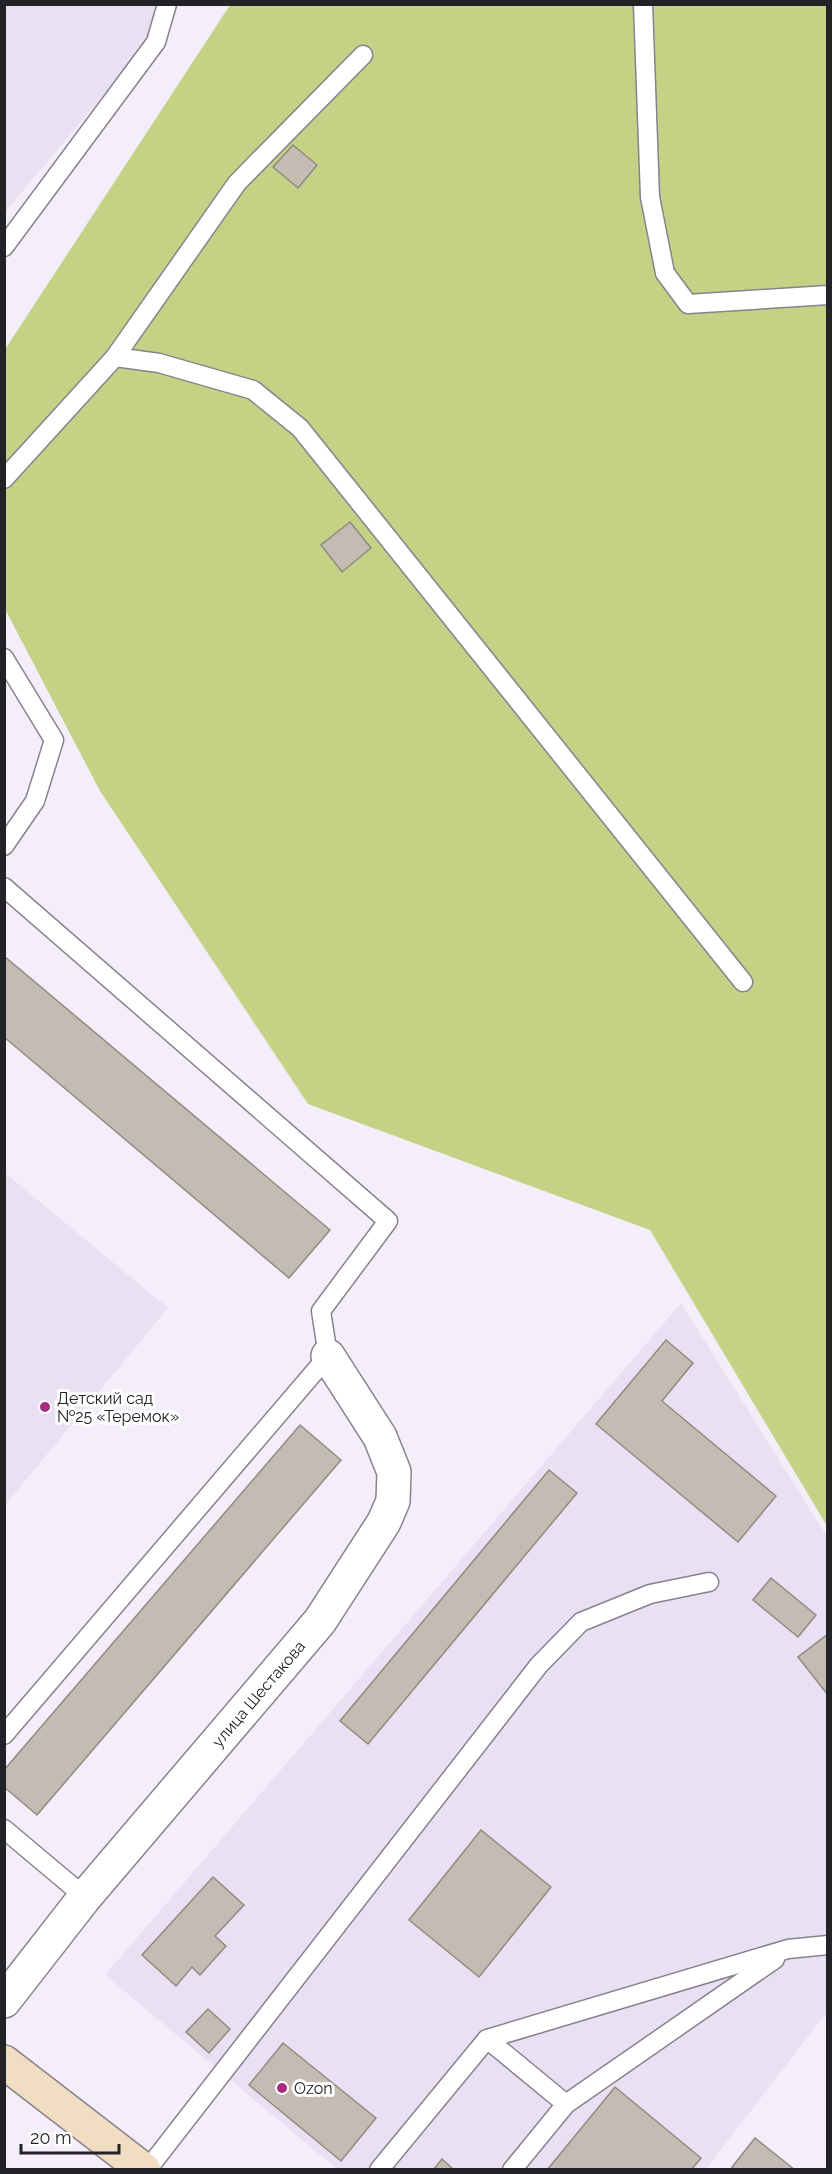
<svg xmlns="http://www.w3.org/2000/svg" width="832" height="2174" font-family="Raleway,sans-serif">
	<rect width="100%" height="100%" fill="#f4eefa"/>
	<g fill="#e9e1f3">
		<path d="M5 5H179L5 212Z"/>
		<path d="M5 1173 168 1308 5 1505Z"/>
		<path d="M681 1303 828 1538 827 2012 706 2169H337L105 1975Z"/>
	</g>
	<path fill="#c4d285" d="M230 5H827V1526L650 1230 308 1104 100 791 5 609 4 351Z"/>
	<g fill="#c4bbb2" stroke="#928980" stroke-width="1.5">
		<path d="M293 145 317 165 298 188 273 167Z"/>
		<path d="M350 522 371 548 342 572 321 545Z"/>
		<path d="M4 956 330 1230 289 1278 4 1037Z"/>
		<path d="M666 1340 693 1363 662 1401 776 1496 738 1542 596 1424Z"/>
		<path d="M300 1425 341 1460 37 1815 4 1787V1770Z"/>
		<path d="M549 1470 577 1493 368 1744 340 1721Z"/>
		<path d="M771 1578 816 1615 798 1637 753 1600Z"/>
		<path d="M828 1634V1695L798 1657Z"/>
		<path d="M481 1830 551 1887 479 1977 409 1920Z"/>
		<path d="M213 1877 244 1905 215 1936 226 1946 200 1975 192 1967 176 1986 142 1955Z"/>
		<path d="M208 2009 230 2029 209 2053 186 2032Z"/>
		<path d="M283 2043 376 2118 341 2161 249 2085Z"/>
		<path d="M615 2087 701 2158 691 2170H547Z"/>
		<path d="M755 2138 795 2170H735L732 2167Z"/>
		<path d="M442 2159 454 2170H433Z"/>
	</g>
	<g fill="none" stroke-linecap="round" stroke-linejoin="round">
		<defs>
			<g id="service">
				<path d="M643 4 650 197 665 273 688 304 828 295"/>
				<path d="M4 247 156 42 167 4"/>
				<path d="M115 357 159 363 253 390 300 428 743 982"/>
				<path d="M4 479 115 357 237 183 363 55"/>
				<path d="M4 658 54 740 35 801 4 846"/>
				<path d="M4 887 388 1221 321 1311 328 1356 4 1735"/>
				<path d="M4 1829 85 1897"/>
				<path d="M487 2039 566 2104"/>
				<path d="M147 2170 539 1665 581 1622 650 1594 709 1582"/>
				<path d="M379 2170 487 2039 788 1949 828 1945"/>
				<path d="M512 2170 566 2104 775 1959"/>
			</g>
			<g id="minor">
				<path id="s1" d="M4 2001 85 1897 320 1621 384 1522 393 1501 394 1472 380 1437 328 1356"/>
			</g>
			<path id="secondary" d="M4 2062 144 2170"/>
		</defs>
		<use href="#service" stroke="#87828d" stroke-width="21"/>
		<use href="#minor" stroke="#87828d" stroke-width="36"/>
		<use href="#secondary" stroke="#87828d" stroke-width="36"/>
		<use href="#service" stroke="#fff" stroke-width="18"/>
		<use href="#minor" stroke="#fff" stroke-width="33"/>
		<use href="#secondary" stroke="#f0ddc2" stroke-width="33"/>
	</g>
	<g fill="#a82c7f" stroke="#fff" stroke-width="2">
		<circle cx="45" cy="1407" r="6"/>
		<circle cx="282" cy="2088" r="6"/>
	</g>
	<g text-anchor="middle" stroke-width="6" stroke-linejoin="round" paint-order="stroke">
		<g font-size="16" fill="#232226" stroke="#fff" text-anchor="start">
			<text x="57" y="1404">Детский сад<tspan x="57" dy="18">№25 «Теремок»</tspan></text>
			<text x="294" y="2094">Ozon</text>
		</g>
		<g font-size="16" fill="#232226" stroke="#fff">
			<text dy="6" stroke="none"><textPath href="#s1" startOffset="399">улица Шестакова</textPath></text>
		</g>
	</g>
	<rect width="832" height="2174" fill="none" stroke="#232226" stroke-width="12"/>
	<path d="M21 2144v9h98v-9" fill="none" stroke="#232226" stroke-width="3"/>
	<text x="30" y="2144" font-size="18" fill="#232226" stroke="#ffffff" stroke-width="4.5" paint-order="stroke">20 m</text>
</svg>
